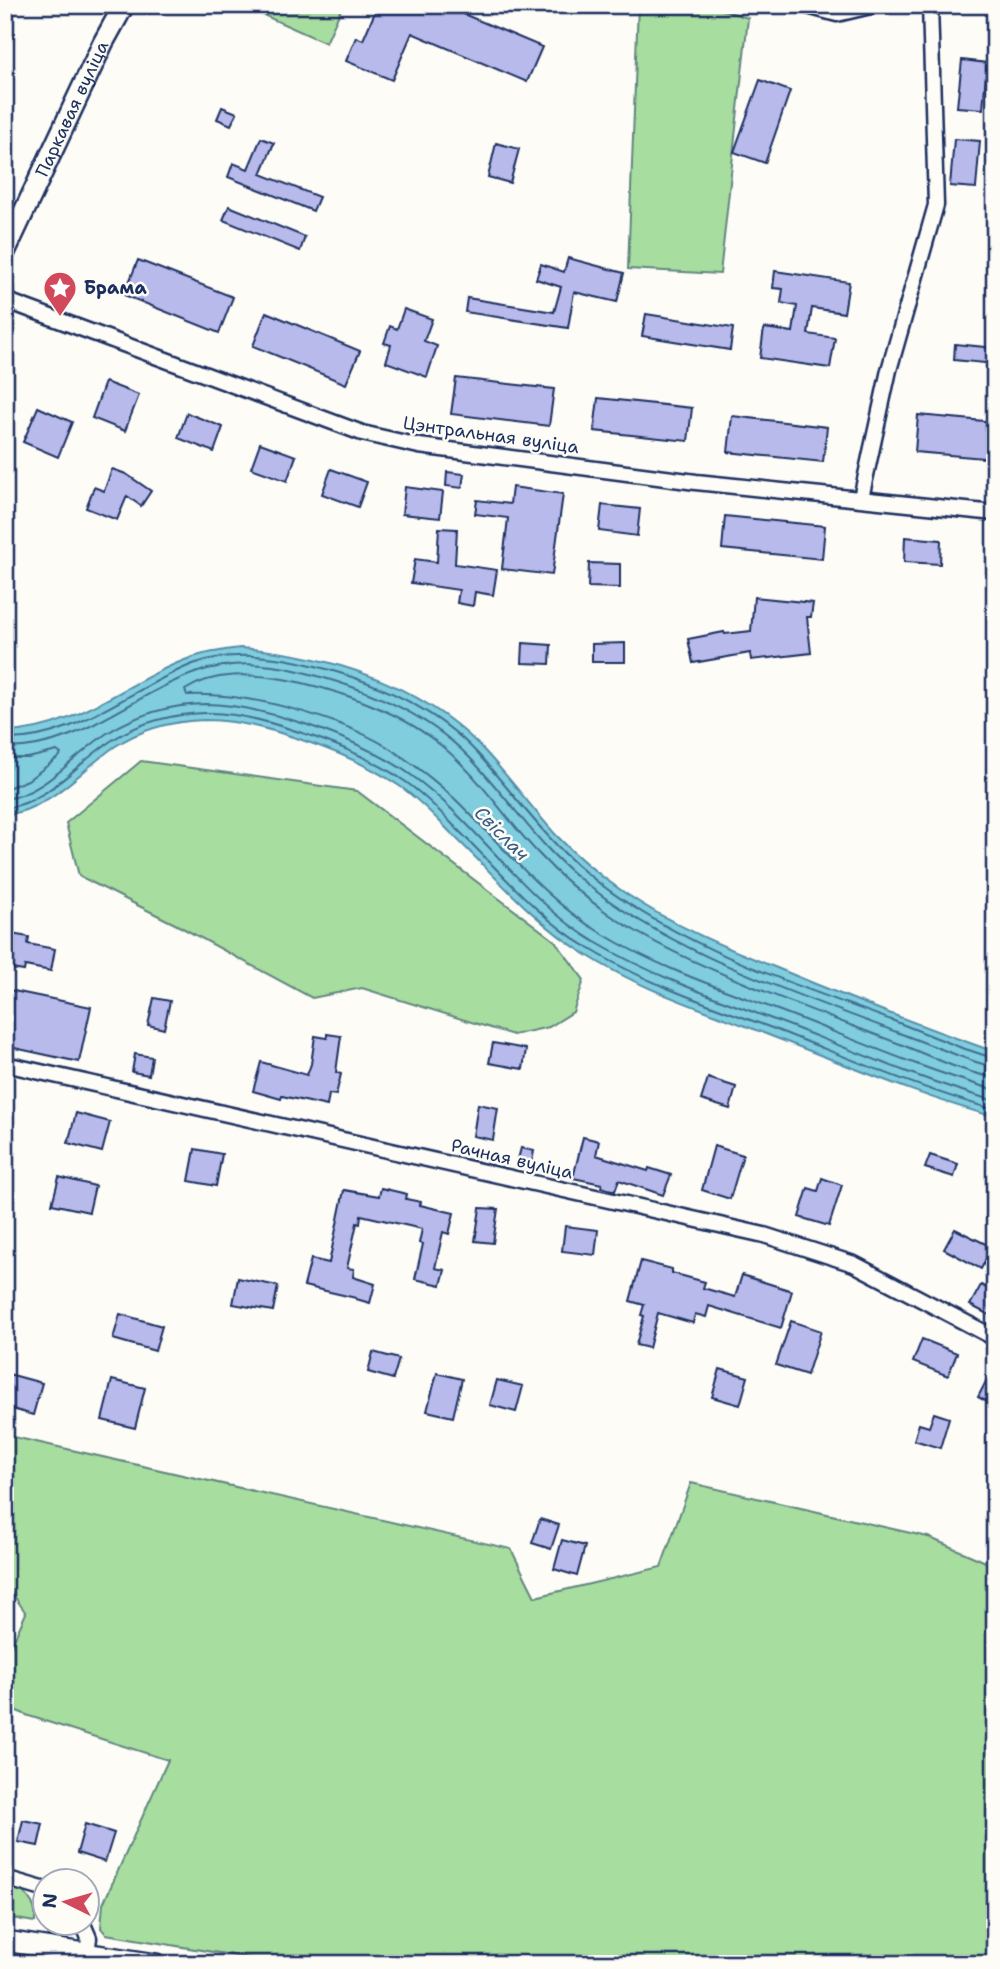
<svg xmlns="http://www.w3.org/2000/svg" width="1000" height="1969" font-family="'Shantell Sans',sans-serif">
	<rect width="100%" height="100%" fill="#fdfcf7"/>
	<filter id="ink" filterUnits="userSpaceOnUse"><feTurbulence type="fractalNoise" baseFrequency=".0143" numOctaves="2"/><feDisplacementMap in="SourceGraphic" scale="14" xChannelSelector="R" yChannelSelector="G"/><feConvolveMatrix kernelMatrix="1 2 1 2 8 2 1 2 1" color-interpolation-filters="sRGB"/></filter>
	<g filter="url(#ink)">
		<g fill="#a8dda0" stroke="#62867f" stroke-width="2">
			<path d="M264 5H343L326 43 261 14Z"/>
			<path d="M638 5H707L748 18 720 274 628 269Z"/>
			<path d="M141 761 357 791 555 941 584 980 573 1012 549 1027 513 1035 362 988 312 998 177 925 79 876 66 823Z"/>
			<path d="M5 1435 511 1549 535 1597 661 1567 691 1483 928 1537 995 1566V1964H284L106 1934 101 1928 103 1904 168 1760 29 1716 5 1706V1660L26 1613 7 1586H5Z"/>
			<path d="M5 1884C24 1888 38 1903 35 1922L5 1917Z"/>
		</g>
		<path fill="#7fcddd" stroke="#578eaa" stroke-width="2" d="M240 648C326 654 419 683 480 746 507 774 530 806 556 835 577 857 600 876 625 893 672 925 724 947 777 968 848 998 921 1026 995 1052V1117C918 1096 845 1064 771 1036 709 1011 642 991 585 954 535 923 497 878 455 837 438 820 421 801 401 787 369 765 336 751 299 739 270 729 236 720 205 720 173 721 141 729 114 747 80 771 49 810 5 815V732C76 731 128 679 193 657 208 652 224 650 240 648Z"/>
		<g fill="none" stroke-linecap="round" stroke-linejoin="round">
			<g stroke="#436e91" stroke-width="2">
				<path d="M5 739C75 741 131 688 193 664 226 652 265 655 299 662 364 677 432 704 478 754 513 793 544 837 584 871 671 944 789 982 894 1021 917 1030 939 1039 962 1048 973 1051 984 1056 995 1058"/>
				<path d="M5 748C81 749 131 694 198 672 231 661 266 663 299 671 361 687 423 710 469 757 507 796 536 843 579 878 670 953 790 991 899 1033 920 1041 941 1049 962 1057 973 1061 984 1066 995 1066"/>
				<path d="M5 758H28L57 751 61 754 59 757 28 780 5 789"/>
				<path d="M5 799C44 795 77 752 109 732 138 714 171 705 205 704 238 704 274 714 305 724 343 737 379 752 411 775 479 824 523 899 595 942 656 978 722 1000 788 1025 856 1052 924 1081 995 1101"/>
				<path d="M5 808C49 803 78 761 114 739 141 722 173 714 205 713 236 712 270 722 299 732 337 744 373 759 406 782 424 795 441 812 456 828 499 870 538 918 590 949 648 985 714 1006 777 1030 849 1058 920 1089 995 1110"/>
				<path d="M995 1077C971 1076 923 1053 900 1044 847 1024 794 1004 742 982 696 963 651 943 610 915 584 897 559 876 538 853 503 816 475 770 434 740 394 709 333 688 283 679 251 674 214 671 185 690L187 695C246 692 335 716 386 746 411 762 435 780 457 801 503 846 545 900 601 933 660 969 726 990 791 1015 858 1041 925 1070 995 1090"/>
			</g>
		</g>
		<g fill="#b7baeb" stroke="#1b2f5e" stroke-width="2">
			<path d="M378 5H442L542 47 527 82 412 33 392 80 346 61 356 37 363 40Z"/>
			<path d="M962 60 987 63 983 109 957 107Z"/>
			<path d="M760 80 790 91 765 163 734 152Z"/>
			<path d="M222 107 237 113 231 125 217 119Z"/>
			<path d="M261 138 274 143 261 174 319 197 313 211 228 177 233 163 248 169Z"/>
			<path d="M954 139 980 141 976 188 950 186Z"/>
			<path d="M496 143 519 149 510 183 488 177Z"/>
			<path d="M229 206 305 237 300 251 223 220Z"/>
			<path d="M568 258 624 273 617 302 574 292 568 328 465 312 467 298 554 312 561 287 536 279 541 264 564 272Z"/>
			<path d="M138 260 233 297 219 333 124 295Z"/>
			<path d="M775 271 849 282 844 313 812 308 808 334 835 338 830 368 760 358 764 328 793 332 797 306 781 303 783 289 773 288Z"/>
			<path d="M404 309 432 319 424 341 437 346 427 377 386 362 391 345 384 343 390 326 397 329Z"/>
			<path d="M266 312 360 351 346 384 253 346Z"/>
			<path d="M646 314 733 328 730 350 642 336Z"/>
			<path d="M955 344 995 348V364L954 360Z"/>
			<path d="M456 378 554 389 549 426 451 414Z"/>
			<path d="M105 382 139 395 125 431 92 418Z"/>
			<path d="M598 398 692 408 688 441 594 431Z"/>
			<path d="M38 407 72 422 58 457 23 442Z"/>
			<path d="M187 413 223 427 214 452 178 438Z"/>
			<path d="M918 415 995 422V459L915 452Z"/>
			<path d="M732 416 827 427 823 462 728 452Z"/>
			<path d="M260 443 296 456 287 481 251 468Z"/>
			<path d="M112 469 126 474 151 491 141 506 127 496 117 520 86 508 94 487 104 491Z"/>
			<path d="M331 469 367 482 358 507 322 494Z"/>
			<path d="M447 472 464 474 462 488 446 486Z"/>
			<path d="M405 487 443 492 440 518 402 514Z"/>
			<path d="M512 487 563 494 552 575 502 569 508 518 475 514 477 500 510 504Z"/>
			<path d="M602 505 640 509 637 536 599 531Z"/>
			<path d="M725 516 825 526 822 559 722 549Z"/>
			<path d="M439 528 457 529 455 564 497 570 493 595 475 592 473 606 457 603 459 590 411 583 415 559 437 562Z"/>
			<path d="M905 537 941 540 940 564 904 562Z"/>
			<path d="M589 563 620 564V588L588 587Z"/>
			<path d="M754 597 813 603 811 617H807L811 653 751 660 750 653 693 663 688 639 724 632 725 634 751 631Z"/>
			<path d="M523 643 551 645 550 664 522 663Z"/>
			<path d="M625 643V662H592V644Z"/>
			<path d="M5 933 29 937 28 944 55 949 51 971 25 966 24 971 5 968Z"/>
			<path d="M9 990 91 1007 79 1062 5 1046V1007Z"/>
			<path d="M154 998 170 1001 164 1029 148 1025Z"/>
			<path d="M327 1034 341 1036 336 1072 341 1074 336 1095 329 1094 327 1106 282 1096 281 1099 253 1091 261 1062 307 1075 311 1064 315 1036 327 1038Z"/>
			<path d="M493 1043 526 1049 523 1069 489 1063Z"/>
			<path d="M135 1054 152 1057 149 1075 132 1072Z"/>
			<path d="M708 1078 736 1087 730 1109 701 1100Z"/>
			<path d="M478 1104 498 1108 493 1140 473 1136Z"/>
			<path d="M76 1113 110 1122 102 1152 68 1143Z"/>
			<path d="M583 1137 599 1141 596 1155 648 1171 649 1168 671 1175 663 1195 619 1180 615 1191 601 1187 602 1184 573 1178Z"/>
			<path d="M714 1146 743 1155 730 1199 702 1190Z"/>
			<path d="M521 1148 534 1151 531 1167 517 1163Z"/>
			<path d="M195 1149 222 1154 216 1186 189 1181Z"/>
			<path d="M930 1155 958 1164 954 1177 925 1168Z"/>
			<path d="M59 1177 95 1186 89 1212 52 1204Z"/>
			<path d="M822 1178 842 1185 829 1226 799 1217 808 1188 818 1191Z"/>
			<path d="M381 1188 407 1194 406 1199 421 1202 420 1205 454 1213 449 1234 443 1232 435 1268 445 1270 441 1285 415 1279 423 1244 419 1243 422 1229 361 1215 360 1224 357 1223 347 1268 354 1269 353 1277 375 1284 370 1303 356 1299V1298L304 1286 311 1259 329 1263 344 1190 379 1196Z"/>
			<path d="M480 1208 498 1209 493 1243 475 1241Z"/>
			<path d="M565 1226 598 1230 595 1255 562 1251Z"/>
			<path d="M955 1229 992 1247 981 1269 944 1249Z"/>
			<path d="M641 1261 672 1269V1273L705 1282 703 1288 735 1297 742 1275 792 1291 781 1328 709 1306 706 1317 695 1314 693 1323 658 1313 649 1348 636 1345 644 1316 641 1315 644 1305 630 1301Z"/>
			<path d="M238 1278 278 1286 273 1311 233 1304Z"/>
			<path d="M981 1285 995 1292V1318L970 1305Z"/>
			<path d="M120 1314 162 1326 155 1351 113 1339Z"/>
			<path d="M791 1321 821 1331 807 1375 776 1365Z"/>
			<path d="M922 1339 957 1353 948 1376 913 1362Z"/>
			<path d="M373 1352 399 1359 393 1379 368 1372Z"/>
			<path d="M995 1364V1406L978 1397Z"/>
			<path d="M720 1369 748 1377 740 1405 712 1397Z"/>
			<path d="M5 1373 42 1383 33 1415 5 1407Z"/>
			<path d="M437 1373 462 1379 453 1417 427 1411Z"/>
			<path d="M112 1380 145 1388 135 1428 102 1420Z"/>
			<path d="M497 1380 523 1386 516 1412 490 1405Z"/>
			<path d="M934 1413 949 1418 940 1448 914 1440 919 1424 929 1427Z"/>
			<path d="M540 1519 559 1525 551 1549 532 1543Z"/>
			<path d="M562 1540 585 1546 577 1576 554 1569Z"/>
			<path d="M23 1820 43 1824 38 1846 18 1842Z"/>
			<path d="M85 1824 114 1833 105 1862 77 1853Z"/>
		</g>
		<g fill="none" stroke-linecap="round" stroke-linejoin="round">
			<defs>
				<g id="minor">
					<path d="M804 5 837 14 875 5"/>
					<path d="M5 300 362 433 419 446 696 482 995 513"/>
					<path d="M861 498 889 370 936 205 930 5"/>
					<path d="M5 1064 764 1235 854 1264 995 1338"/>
					<path d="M5 1878 46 1890"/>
					<path d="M83 1924 89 1938 87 1953"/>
				</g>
				<g id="secondary">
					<path id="s1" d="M5 252 103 43 124 5"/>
					<path d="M5 1941 156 1964"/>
				</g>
			</defs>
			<use href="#minor" stroke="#1b2f5e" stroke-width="19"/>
			<use href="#secondary" stroke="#1b2f5e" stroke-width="24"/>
			<use href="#minor" stroke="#fdfcf7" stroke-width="14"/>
			<use href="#secondary" stroke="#fdfcf7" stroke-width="19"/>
		</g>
	</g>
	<defs>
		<symbol id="sight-pin" viewBox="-11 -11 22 30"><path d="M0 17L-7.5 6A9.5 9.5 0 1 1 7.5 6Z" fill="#d1495b" stroke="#fdfcf7"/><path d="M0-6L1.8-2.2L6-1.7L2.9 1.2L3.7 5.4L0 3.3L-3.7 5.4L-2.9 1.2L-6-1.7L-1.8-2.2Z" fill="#fff"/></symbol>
	</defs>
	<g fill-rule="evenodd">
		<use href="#sight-pin" x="41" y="269" width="38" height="52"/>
	</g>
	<g text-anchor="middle" stroke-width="5" stroke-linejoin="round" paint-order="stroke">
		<g font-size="18" fill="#1b2f5e" stroke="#fdfcf7">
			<text dy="6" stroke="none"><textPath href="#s1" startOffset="158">Паркавая вуліца</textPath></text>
			<text transform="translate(491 435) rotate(8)" y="6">Цэнтральная вуліца</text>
			<text transform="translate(512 1159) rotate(13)" y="6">Рачная вуліца</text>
		</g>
		<g font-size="18" font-weight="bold" fill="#1b2f5e" stroke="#fdfcf7" text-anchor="start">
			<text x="84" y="294">Брама</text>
		</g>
		<g font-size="19" font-style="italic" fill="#395e84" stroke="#fdfcf7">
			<text transform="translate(502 833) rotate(45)" y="7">Свіслач</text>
		</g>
	</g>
	<rect width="1000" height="1969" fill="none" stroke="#fdfcf7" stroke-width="28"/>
	<rect x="14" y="14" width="972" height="1941" fill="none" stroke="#1b2f5e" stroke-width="2.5" filter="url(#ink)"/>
	<g transform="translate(66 1902) rotate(275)"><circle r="33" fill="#fdfcf7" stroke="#a3aaba" stroke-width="2"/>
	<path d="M0-5L12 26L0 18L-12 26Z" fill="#d1495b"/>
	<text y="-10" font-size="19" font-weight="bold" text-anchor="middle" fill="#1b2f5e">N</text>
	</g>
</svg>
